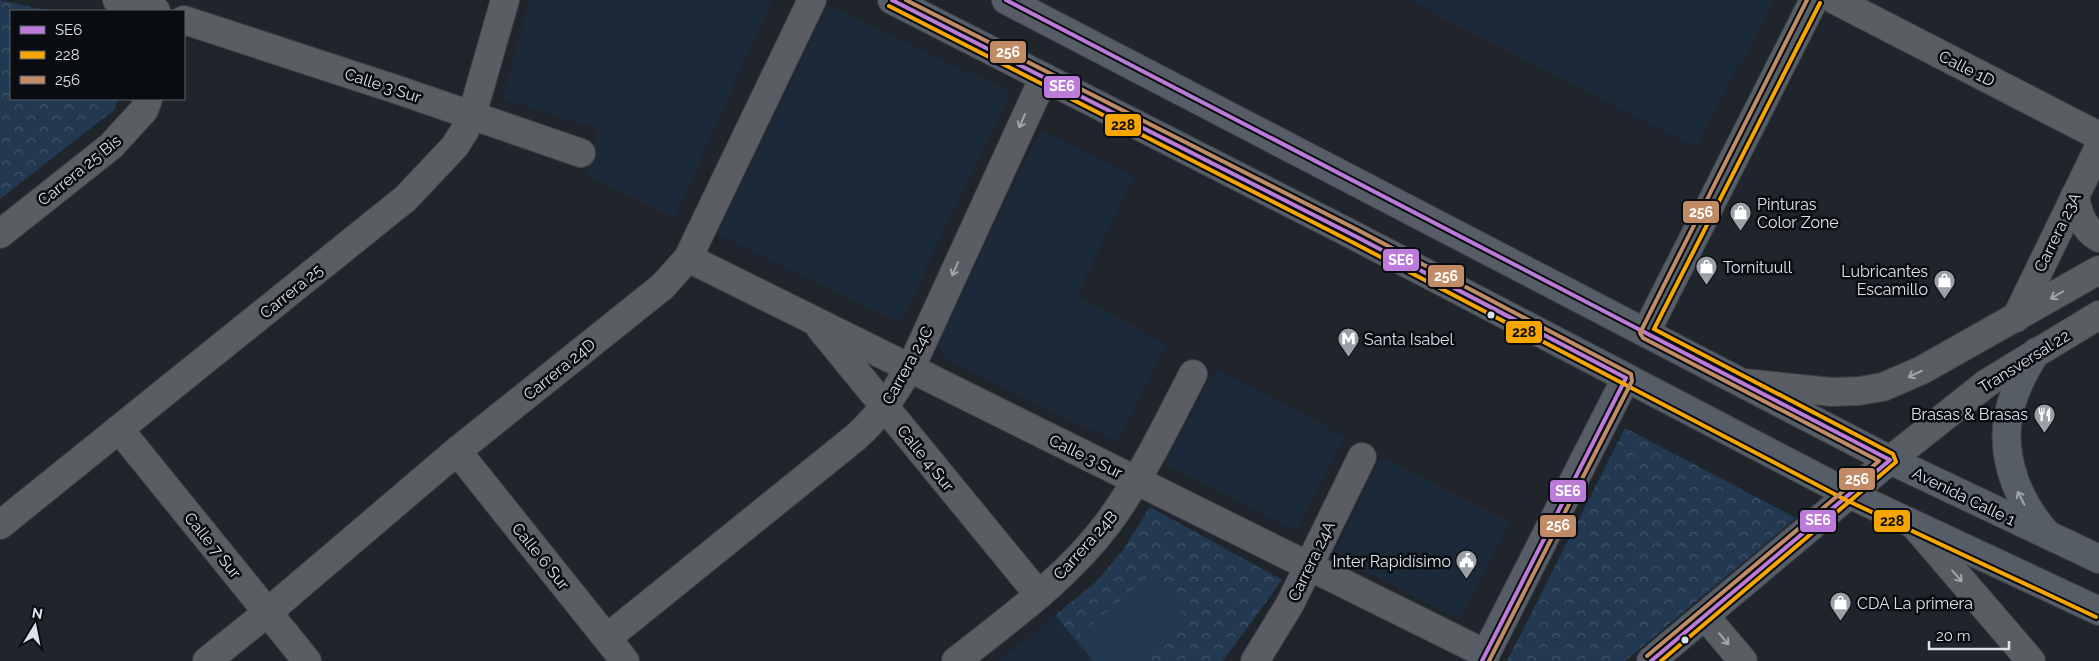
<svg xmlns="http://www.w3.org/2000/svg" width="2099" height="661" font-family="Raleway,sans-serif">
	<defs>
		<pattern id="park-crowns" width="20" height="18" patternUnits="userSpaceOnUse" patternTransform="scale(1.25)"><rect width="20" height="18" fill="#233951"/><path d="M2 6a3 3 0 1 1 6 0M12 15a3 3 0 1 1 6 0" fill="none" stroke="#42556a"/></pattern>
	</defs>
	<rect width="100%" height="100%" fill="#1f252b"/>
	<g fill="#1c2938">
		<path d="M529 0H772L675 218 585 175 599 130 503 99Z"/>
		<path d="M1408 0H1769L1774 2 1695 148Z"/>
		<path d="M828 5 1011 92 900 323 717 235Z"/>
		<path d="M1041 130 1135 176 1077 296 1167 344 1118 443 945 359 938 341Z"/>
		<path d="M1216 368 1346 437 1295 531 1164 464Z"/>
		<path d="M1381 457 1511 523 1459 620 1333 555Z"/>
		<path d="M1055 615 1093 661H999Z"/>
	</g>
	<g fill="url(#park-crowns)">
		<path d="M0 0 49 11H11V99H118L114 110 0 199Z"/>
		<path d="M1625 428 1796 518 1625 661H1507Z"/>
		<path d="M1150 507 1282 580 1223 661H1093L1055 615 1096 582 1123 550Z"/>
	</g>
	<path fill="#233951" d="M1150 575 1190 622 1144 661H1102L1079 635Z"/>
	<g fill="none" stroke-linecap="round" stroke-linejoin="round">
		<defs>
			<g id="minor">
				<path d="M117 0 156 11"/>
				<path d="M1835 0 2099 136"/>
				<path d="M184 20 401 91 581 153"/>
				<path d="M2075 196C2078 214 2083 228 2099 238"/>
				<path d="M0 234 111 146 144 110 148 99"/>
				<path d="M688 258 1486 654"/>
				<path d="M2016 318 2099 147"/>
				<path d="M821 329 1039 595"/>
				<path d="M1744 383 1832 392 1859 391 1883 387 1922 370 2099 270"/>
				<path d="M119 429 307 661"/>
				<path d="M457 451 625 661"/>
				<path d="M1890 460 1987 383 2099 315"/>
				<path d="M0 525 406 198 455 146 465 130 472 115 505 0"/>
				<path d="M1915 526 2031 661"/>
				<path d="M1705 616 1743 661"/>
				<path d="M607 638 856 437C883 413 900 385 917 354L1044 77"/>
				<path d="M207 661 268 612 457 451 663 286 688 258 812 0"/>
				<path d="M956 661C1009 619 1067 578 1108 523 1142 477 1167 424 1193 374"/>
				<path d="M1255 661 1290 604 1362 457"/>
			</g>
			<g id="major">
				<path d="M892 0 1353 235 1849 494 2099 611"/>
				<path d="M1006 0 1890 460 2099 559"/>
				<path d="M1646 332 1814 0"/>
				<path d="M2036 352C2028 365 2020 379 2015 393 1995 443 2013 496 2047 534"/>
				<path d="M1482 661 1626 378"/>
				<path d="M1651 661 1890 460"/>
			</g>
		</defs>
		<use href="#minor" stroke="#3c4046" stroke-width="30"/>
		<use href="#major" stroke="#3c4046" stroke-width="30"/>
		<use href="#minor" stroke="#5a5e63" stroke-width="28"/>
		<use href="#major" stroke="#565d66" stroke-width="28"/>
		<defs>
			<g id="bus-1">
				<path d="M892 0 1353 235 1626 378 1482 661"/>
				<path d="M1006 0 1890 460 1651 661"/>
			</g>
			<g id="bus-2">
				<path d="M889 6 1350 241 1846 500 2096 617"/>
				<path d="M1661 661 1896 462 1893 454 1654 329 1820 3"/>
			</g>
			<g id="bus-3">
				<path d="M906 0 1356 229 1631 374 1632 381 1489 661"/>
				<path d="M1647 656 1879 461 1643 338 1640 333 1807 0"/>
			</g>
		</defs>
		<use href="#bus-1" stroke="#090d12" stroke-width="8"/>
		<use href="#bus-2" stroke="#090d12" stroke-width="8"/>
		<use href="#bus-3" stroke="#090d12" stroke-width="8"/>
		<use href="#bus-1" stroke="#bd7bd9" stroke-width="4"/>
		<use href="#bus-2" stroke="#f7a600" stroke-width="4"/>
		<use href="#bus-3" stroke="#c18c65" stroke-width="4"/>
	</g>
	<defs><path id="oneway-shaft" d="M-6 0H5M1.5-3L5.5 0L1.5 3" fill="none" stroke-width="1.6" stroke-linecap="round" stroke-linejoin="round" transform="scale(1.25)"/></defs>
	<g stroke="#a1a7ad">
		<use href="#oneway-shaft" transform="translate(1022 121) rotate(114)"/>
		<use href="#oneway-shaft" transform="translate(955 269) rotate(114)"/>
		<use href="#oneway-shaft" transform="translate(2057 295) rotate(150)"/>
		<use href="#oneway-shaft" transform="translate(1915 374) rotate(155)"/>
		<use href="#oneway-shaft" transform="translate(1957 576) rotate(49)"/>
		<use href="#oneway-shaft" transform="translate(1724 639) rotate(50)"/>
	</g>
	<use stroke="#9fa6ae" href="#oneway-shaft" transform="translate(2021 498) rotate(-117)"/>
	<defs>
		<symbol id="shop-pin" viewBox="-11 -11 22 30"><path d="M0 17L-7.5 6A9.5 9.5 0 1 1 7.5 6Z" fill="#99a0a6" stroke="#090d12"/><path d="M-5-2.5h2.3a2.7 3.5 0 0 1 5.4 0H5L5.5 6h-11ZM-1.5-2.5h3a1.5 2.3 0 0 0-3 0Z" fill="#fff"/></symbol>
		<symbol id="metro-pin" viewBox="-11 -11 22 30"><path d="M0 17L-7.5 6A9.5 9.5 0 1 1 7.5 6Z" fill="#99a0a6" stroke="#090d12"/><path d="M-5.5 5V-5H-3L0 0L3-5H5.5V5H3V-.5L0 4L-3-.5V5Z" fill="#fff"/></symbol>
		<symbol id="restaurant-pin" viewBox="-11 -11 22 30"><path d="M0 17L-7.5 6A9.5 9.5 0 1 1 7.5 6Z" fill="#99a0a6" stroke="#090d12"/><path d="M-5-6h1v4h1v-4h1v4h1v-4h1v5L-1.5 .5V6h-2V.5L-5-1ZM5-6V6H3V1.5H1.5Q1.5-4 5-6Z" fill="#fff"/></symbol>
		<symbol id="civic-pin" viewBox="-11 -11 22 30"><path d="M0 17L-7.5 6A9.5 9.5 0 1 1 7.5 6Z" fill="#99a0a6" stroke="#090d12"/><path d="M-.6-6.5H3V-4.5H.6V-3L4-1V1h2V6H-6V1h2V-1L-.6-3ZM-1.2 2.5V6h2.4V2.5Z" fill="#fff"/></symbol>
	</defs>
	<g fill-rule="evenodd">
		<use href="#shop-pin" x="1728" y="200" width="25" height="34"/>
		<use href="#shop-pin" x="1694" y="254" width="25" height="34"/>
		<use href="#shop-pin" x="1932" y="268" width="25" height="34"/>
		<use href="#metro-pin" x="1336" y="326" width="25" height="34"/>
		<use href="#restaurant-pin" x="2032" y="402" width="25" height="34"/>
		<use href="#civic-pin" x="1454" y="548" width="25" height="34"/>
		<use href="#shop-pin" x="1828" y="590" width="25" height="34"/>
	</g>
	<g fill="#dbe2e9" stroke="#090d12" stroke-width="2">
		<circle cx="1491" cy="315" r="4.5"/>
		<circle cx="1685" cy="640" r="4.5"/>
	</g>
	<g text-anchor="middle" stroke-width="5" stroke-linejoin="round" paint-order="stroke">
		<g font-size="16" fill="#dbe2e9" stroke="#090d12">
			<text transform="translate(1967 68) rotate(27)" y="6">Calle 1D</text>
			<text transform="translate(383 85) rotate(18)" y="6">Calle 3 Sur</text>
			<text transform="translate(79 170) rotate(-39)" y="6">Carrera 25 Bis</text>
			<text transform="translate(2057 232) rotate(-64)" y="6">Carrera 23A</text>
			<text transform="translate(291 291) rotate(-39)" y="6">Carrera 25</text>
			<text transform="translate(2024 361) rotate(-32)" y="6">Transversal 22</text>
			<text transform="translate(907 365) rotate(-61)" y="6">Carrera 24C</text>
			<text transform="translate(559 369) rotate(-39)" y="6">Carrera 24D</text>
			<text transform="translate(1086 456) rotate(26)" y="6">Calle 3 Sur</text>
			<text transform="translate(926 458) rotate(51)" y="6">Calle 4 Sur</text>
			<text transform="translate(1964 496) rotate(26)" y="6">Avenida Calle 1</text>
			<text transform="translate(213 545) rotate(51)" y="6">Calle 7 Sur</text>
			<text transform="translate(1085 545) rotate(-48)" y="6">Carrera 24B</text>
			<text transform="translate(541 556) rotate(51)" y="6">Calle 6 Sur</text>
			<text transform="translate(1311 561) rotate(-64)" y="6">Carrera 24A</text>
		</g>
		<g font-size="16" fill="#dbe2e9" stroke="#090d12" text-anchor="start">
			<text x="1757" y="210">Pinturas<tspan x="1757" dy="18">Color Zone</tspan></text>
			<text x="1723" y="273">Tornituull</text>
			<text x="1928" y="277" text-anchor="end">Lubricantes<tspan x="1928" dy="18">Escamillo</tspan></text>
			<text x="1364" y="345">Santa Isabel</text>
			<text x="2028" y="420" text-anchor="end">Brasas &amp; Brasas</text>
			<text x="1451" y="567" text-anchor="end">Inter Rapidísimo</text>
			<text x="1857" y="609">CDA La primera</text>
		</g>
	</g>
	<g stroke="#090d12" stroke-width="2">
		<rect x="989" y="40" width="38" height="24" rx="5" fill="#c18c65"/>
		<rect x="1043" y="75" width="38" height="24" rx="5" fill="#bd7bd9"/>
		<rect x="1104" y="113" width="38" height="24" rx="5" fill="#f7a600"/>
		<rect x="1682" y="200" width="38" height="24" rx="5" fill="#c18c65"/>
		<rect x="1382" y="248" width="38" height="24" rx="5" fill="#bd7bd9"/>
		<rect x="1427" y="264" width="38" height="24" rx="5" fill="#c18c65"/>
		<rect x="1505" y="320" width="38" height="24" rx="5" fill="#f7a600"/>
		<rect x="1838" y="467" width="38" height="24" rx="5" fill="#c18c65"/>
		<rect x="1549" y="479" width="38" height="24" rx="5" fill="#bd7bd9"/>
		<rect x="1799" y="509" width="38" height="24" rx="5" fill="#bd7bd9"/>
		<rect x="1873" y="509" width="38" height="24" rx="5" fill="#f7a600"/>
		<rect x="1539" y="514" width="38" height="24" rx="5" fill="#c18c65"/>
	</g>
	<g font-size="14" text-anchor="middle" font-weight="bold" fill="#fff">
		<text x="1008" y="57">256</text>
		<text x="1062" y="91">SE6</text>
		<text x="1701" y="217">256</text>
		<text x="1401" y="265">SE6</text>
		<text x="1446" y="281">256</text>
		<text x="1857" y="484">256</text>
		<text x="1568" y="496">SE6</text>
		<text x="1818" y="525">SE6</text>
		<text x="1558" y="530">256</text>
	</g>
	<g font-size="14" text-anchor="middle" font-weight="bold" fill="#111">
		<text x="1123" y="130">228</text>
		<text x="1524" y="337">228</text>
		<text x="1892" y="526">228</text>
	</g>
	<rect x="10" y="10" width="175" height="90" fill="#090d12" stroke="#5d6268"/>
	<rect x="20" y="26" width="25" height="8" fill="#bd7bd9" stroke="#5d6268"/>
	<text x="55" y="35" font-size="15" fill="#dbe2e9">SE6</text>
	<rect x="20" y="51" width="25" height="8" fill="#f7a600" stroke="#5d6268"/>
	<text x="55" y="60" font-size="15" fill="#dbe2e9">228</text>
	<rect x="20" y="76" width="25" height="8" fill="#c18c65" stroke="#5d6268"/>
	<text x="55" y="85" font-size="15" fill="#dbe2e9">256</text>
	<g transform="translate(35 626) rotate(10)" stroke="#090d12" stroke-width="4" paint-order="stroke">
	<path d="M0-4L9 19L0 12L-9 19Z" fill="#dbe2e9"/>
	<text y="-8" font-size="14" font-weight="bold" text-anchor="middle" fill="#dbe2e9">N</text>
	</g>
	<path d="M1929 641v8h80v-8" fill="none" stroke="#dbe2e9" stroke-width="2.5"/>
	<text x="1936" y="641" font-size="15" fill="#dbe2e9" stroke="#090d12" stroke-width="4" paint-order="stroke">20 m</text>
</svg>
